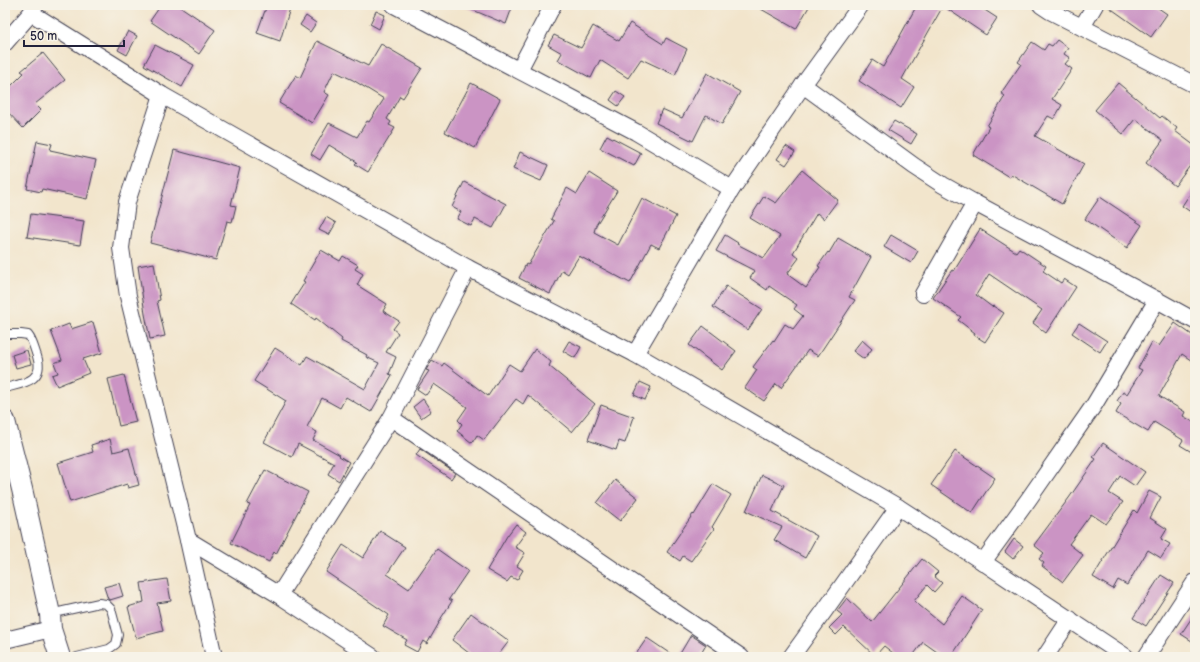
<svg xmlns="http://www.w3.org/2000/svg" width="1200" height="662" font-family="'Balsamiq Sans',sans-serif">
	<rect width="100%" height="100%" fill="#f7f3e8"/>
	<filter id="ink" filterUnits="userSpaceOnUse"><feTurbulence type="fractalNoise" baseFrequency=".025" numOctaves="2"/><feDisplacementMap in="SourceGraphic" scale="8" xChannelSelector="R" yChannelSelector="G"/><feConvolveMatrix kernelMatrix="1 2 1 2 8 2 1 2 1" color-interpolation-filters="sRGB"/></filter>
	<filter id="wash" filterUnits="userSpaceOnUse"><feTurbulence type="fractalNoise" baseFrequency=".012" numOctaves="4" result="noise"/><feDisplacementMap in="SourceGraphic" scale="16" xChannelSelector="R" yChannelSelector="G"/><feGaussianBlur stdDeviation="0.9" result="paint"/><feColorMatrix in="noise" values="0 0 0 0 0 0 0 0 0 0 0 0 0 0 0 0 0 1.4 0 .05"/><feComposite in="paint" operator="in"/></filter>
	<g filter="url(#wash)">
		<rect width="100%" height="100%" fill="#f2e5cc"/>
		<g id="blocks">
			<g fill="#cb94c4">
				<path d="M161 5H178L215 30 199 54 150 21Z"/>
				<path d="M267 5H291L280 41 257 33Z"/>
				<path d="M461 5H513L506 24Z"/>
				<path d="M754 5H810L796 29Z"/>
				<path d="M917 5H977L997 18 986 35 943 6 902 79 914 87 901 108 859 81 872 60 883 67Z"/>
				<path d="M1106 5H1154L1167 14 1151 37Z"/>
				<path d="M376 11 385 15 379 29 370 24Z"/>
				<path d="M306 16 316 23 310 32 300 25Z"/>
				<path d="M630 23 663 44 666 38 687 49 675 75 641 59 628 78 600 60 591 78 558 60 562 53 548 45 554 35 581 48 593 26 619 41Z"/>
				<path d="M128 31 137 36 127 55 118 50Z"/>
				<path d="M1057 40 1068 48 1064 54 1070 58 1065 64 1072 69 1052 99 1062 105 1054 119 1048 116 1035 136 1084 164 1062 204 1011 174 1009 177 973 155 989 127 987 126 1005 96 1001 93 1021 64 1018 62 1032 42 1044 50 1048 44 1052 46Z"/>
				<path d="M317 41 368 66 381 44 422 68 403 98 400 96 387 119 391 122 389 125 395 128 368 172 355 164 357 162 329 145 320 160 311 154 329 123 357 137 367 121 369 122 384 99 353 80 334 71 324 92 329 95 312 123 279 103 296 75 300 78Z"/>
				<path d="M155 45 194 65 182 87 144 65Z"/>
				<path d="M43 53 65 80 35 104 41 110 23 128 5 109V92L24 73 21 71Z"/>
				<path d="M707 73 740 92 722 124 706 115 693 141 656 123 662 109 682 118Z"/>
				<path d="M471 83 500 99 475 148 445 132Z"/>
				<path d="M1118 83 1160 118 1162 116 1177 128 1175 131 1195 146V159L1175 186 1146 163 1163 140 1135 119 1123 134 1095 110Z"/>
				<path d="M616 91 625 97 618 106 610 100Z"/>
				<path d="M894 121 917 134 911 144 888 130Z"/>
				<path d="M607 135 641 153 634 166 600 148Z"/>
				<path d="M37 141 52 144 50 150 96 160 87 199 42 189 41 192 27 189Z"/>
				<path d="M786 146 795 152 786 165 777 159Z"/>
				<path d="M174 150 240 168 231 205 236 206 232 222 227 221 216 260 150 243Z"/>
				<path d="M520 152 548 165 541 181 513 169Z"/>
				<path d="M802 170 838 200 824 219 817 213 793 253 799 258 787 274 806 288 820 267 818 266 828 252 829 253 838 238 871 257 849 297 855 300 818 356 808 350 781 388 776 384 764 401 745 388 757 370 753 367 773 340 774 341 785 324 793 329 803 316 794 309 797 305 769 286 767 290 750 278 755 271 716 251 725 235 738 243 737 244 764 258 780 236 750 218 764 196 776 203Z"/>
				<path d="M589 173 617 191 596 225 594 232 618 245 642 198 676 216 659 248 651 244 630 283 579 256 568 274 562 270 550 294 519 278 526 264 528 265 554 221 551 219 567 188 577 194Z"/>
				<path d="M464 182 506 204 493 228 475 219 471 226 457 219 461 212 452 207Z"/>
				<path d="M1195 186V215L1182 206Z"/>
				<path d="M1100 197 1142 225 1127 248 1085 219Z"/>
				<path d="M31 214 84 221 80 245 27 237Z"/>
				<path d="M326 217 336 223 329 235 319 230Z"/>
				<path d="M980 229 1016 252 1019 248 1046 266 1043 271 1061 283 1064 279 1076 287 1046 333 1033 323 1042 310 989 274 976 295 992 307 993 306 1004 313 985 342 974 335 975 333 958 320 961 317 933 298 952 270 954 271Z"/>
				<path d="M891 235 918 251 911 263 884 247Z"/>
				<path d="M321 250 340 261 343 256 358 265 355 269 363 274 357 285 387 304 383 311 399 321 393 329 398 333 386 352 396 357 389 374 392 375 371 412 346 397 340 408 322 398 307 427 317 432 313 440 340 455 339 456 349 462 339 481 328 474 334 463 298 444 292 457 264 442 286 401 254 381 275 348 302 365 307 356 365 389 379 363 366 357 367 355 341 341 342 339 316 318 315 320 291 304 305 282 303 281Z"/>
				<path d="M154 263 160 300 157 301 165 336 150 339 145 314 138 266Z"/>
				<path d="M726 286 762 309 748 330 713 307Z"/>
				<path d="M93 322 102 353 83 359 89 373 57 386 52 375 58 373 54 363 62 360 51 331 69 324 71 329Z"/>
				<path d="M1079 323 1107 341 1100 352 1072 333Z"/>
				<path d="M1175 323 1195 337V363L1182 354 1159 396 1185 412 1183 416 1195 423V454L1180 445 1183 440 1154 422 1148 432 1116 413 1121 404 1117 401 1123 392 1127 394 1142 370 1138 368 1152 342 1159 346Z"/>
				<path d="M703 326 736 351 722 370 689 345Z"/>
				<path d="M862 340 872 349 864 359 853 351Z"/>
				<path d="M569 341 581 347 575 358 563 351Z"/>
				<path d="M535 349 551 362 549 366 595 404 572 432 528 395 523 404 516 399 484 440 477 435 472 443 457 431 462 424 458 420 467 407 434 384 426 395 417 389 429 371 426 370 432 360 442 366 444 363 488 396 509 364 520 371Z"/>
				<path d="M27 350 31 364 16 368 12 355Z"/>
				<path d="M124 375 136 422 119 426 108 379Z"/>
				<path d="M640 382 651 387 645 400 634 395Z"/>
				<path d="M423 399 431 411 421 418 413 407Z"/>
				<path d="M601 405 634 417 625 443 619 441 616 450 588 440Z"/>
				<path d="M110 439 113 452 129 448 139 485 128 488 127 484 70 502 58 463 93 452 91 445Z"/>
				<path d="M1103 443 1145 472 1135 486 1120 476 1109 493 1123 502 1106 524 1091 514 1069 544 1083 555 1063 582 1042 566 1044 563 1039 559 1044 553 1034 545 1069 498 1096 459 1093 457Z"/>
				<path d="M420 449 455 473 451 479 416 455Z"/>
				<path d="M955 451 995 478 972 513 931 485Z"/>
				<path d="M265 470 308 492 276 554 274 552 269 562 231 543 250 505 247 504Z"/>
				<path d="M762 475 784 485 772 511 817 536 805 558 774 540 782 527 746 511Z"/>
				<path d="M615 480 638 498 620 521 597 503Z"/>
				<path d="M713 484 731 495 712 527 714 529 691 561 683 556 680 561 667 552 693 514 694 515Z"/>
				<path d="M1149 491 1161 497 1150 518 1167 529 1161 539 1170 544 1161 558 1148 550 1127 585 1118 580 1113 589 1093 577 1134 510 1137 513Z"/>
				<path d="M516 524 526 532 515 547 525 553 517 566 523 570 517 580 511 577 507 582 487 570 507 536Z"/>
				<path d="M380 531 405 547 387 574 409 589 437 549 468 571 449 599 452 601 438 623H439L427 644 423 641 417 652 404 645 407 640 383 626 389 615 326 572 343 545 363 558Z"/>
				<path d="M1014 539 1023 546 1013 559 1005 552Z"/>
				<path d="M922 559 938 572 934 576 942 583 934 592 927 585 914 601 942 624 962 596 982 610 951 657H944L923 642 912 657H898L884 646 875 656 844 627 836 635 829 628 842 615 837 611 847 598 872 622Z"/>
				<path d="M1161 575 1174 583 1146 626 1133 618Z"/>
				<path d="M167 579 171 601 157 603 163 631 136 638 128 607 144 602 141 583Z"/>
				<path d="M119 583 123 596 110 600 108 599 104 587Z"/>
				<path d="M471 613 509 641 497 657H474L452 640Z"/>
				<path d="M1195 613V643L1181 634Z"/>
				<path d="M691 635 706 645 699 657H678Z"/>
				<path d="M647 638 675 657H634Z"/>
			</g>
		</g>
	</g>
	<g filter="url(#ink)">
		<use href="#blocks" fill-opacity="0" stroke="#413f51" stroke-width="1"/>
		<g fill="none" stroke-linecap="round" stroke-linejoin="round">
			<defs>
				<g id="service">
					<path d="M5 334H21L28 335C33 341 34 348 37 356 45 381 24 383 5 388"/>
					<path d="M50 614 99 603 106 604 111 609 118 635 116 644 109 649 77 657"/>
				</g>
				<g id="minor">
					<path d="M394 5 636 132 732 189"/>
					<path d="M1041 5 1050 11 1195 85"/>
					<path d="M31 13 162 95 468 268 635 354 898 507 983 562 1126 657"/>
					<path d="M1082 27 1095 5"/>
					<path d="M5 43 31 13 35 5"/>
					<path d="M519 70 553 5"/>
					<path d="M803 85 914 166 943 185 975 203 1157 300 1195 321"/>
					<path d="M162 95 127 202 121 248 128 296 188 540 214 657"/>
					<path d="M923 294 975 203"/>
					<path d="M635 354 732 189 803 85 861 5"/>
					<path d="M391 418 741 657"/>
					<path d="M188 540 279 595 373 657"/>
					<path d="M983 562 1028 500 1094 405 1157 300"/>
					<path d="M279 595 391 418 468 268"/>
					<path d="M5 640 51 629"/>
					<path d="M791 657 825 610 898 507"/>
					<path d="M1045 657 1070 619"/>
					<path d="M1146 657 1195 582"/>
				</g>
				<path id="tertiary" d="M5 421 22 489 50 614 51 629 60 657"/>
			</defs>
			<use href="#service" stroke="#413f51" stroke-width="10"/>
			<use href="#minor" stroke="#413f51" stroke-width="18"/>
			<use href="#tertiary" stroke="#413f51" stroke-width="22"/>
			<use href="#service" stroke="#fff" stroke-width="8"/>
			<use href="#minor" stroke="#fff" stroke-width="16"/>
			<use href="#tertiary" stroke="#fff" stroke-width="20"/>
		</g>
	</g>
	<rect width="1200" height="662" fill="none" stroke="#f7f3e8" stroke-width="20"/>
	<path d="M24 40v6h100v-6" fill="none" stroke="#22223b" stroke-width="2"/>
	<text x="30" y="40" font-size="12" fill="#22223b" stroke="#f7f3e8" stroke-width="3" paint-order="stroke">50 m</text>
</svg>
